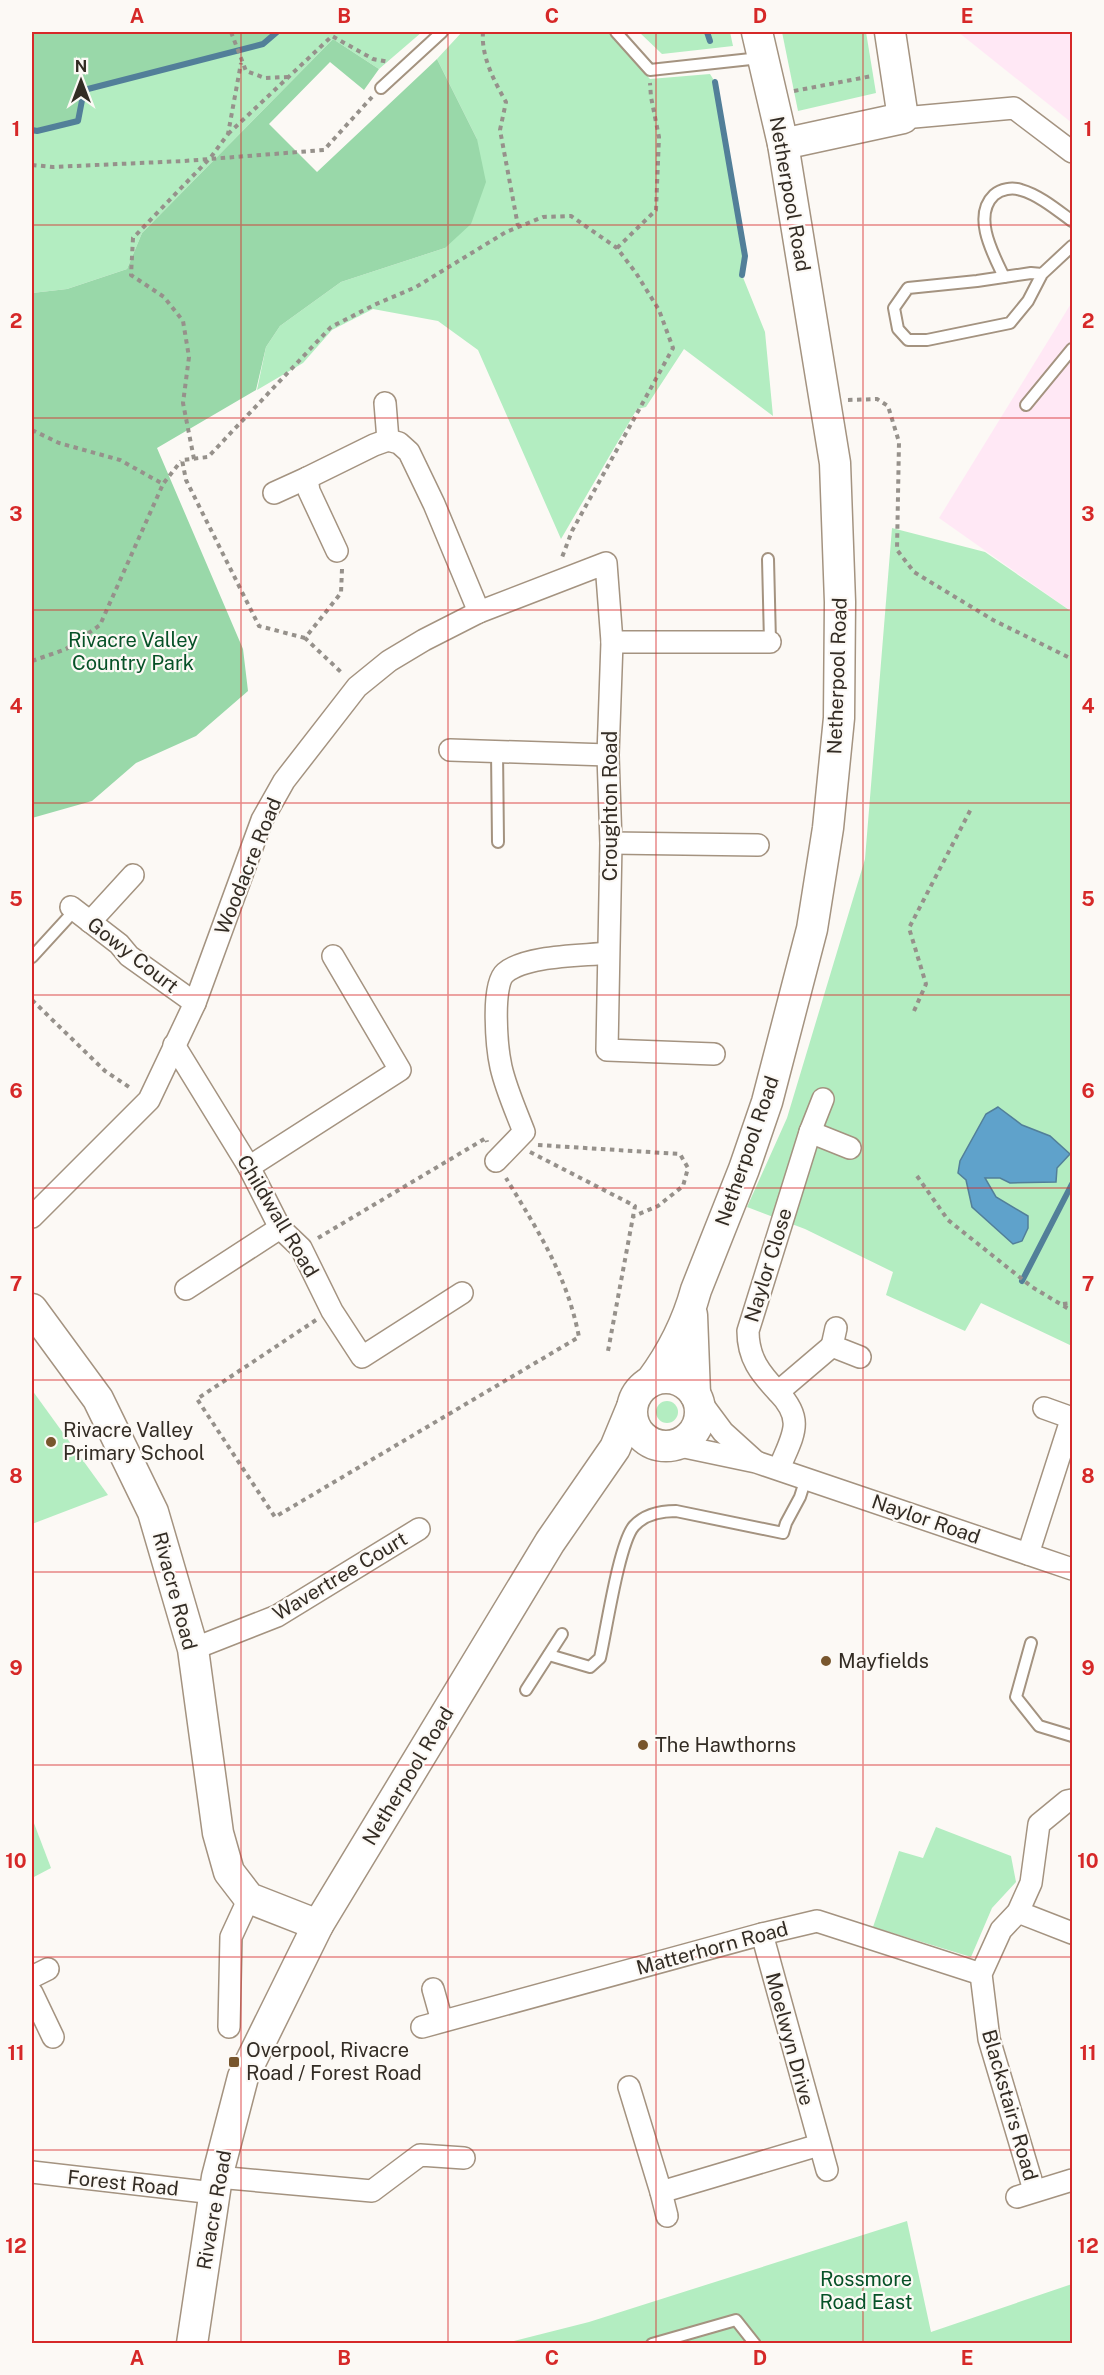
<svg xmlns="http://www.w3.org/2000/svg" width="1104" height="2375" font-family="'Public Sans',sans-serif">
	<rect width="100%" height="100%" fill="#fcf9f5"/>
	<g fill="#ffe8f5">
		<path d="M958 32H1072V123Z"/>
		<path d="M1072 302V612L939 518Z"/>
	</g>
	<g fill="#b3edc1">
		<path d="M277 32H422L379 69 333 39 142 233 127 269 67 289 32 293V130L37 131 78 121 84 90 263 44Z"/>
		<path d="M462 32H608L650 79 710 74 715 82 745 256 742 275 765 332 773 416 684 349 646 407 637 409 561 539 478 350 438 321 373 309 332 330 303 363 257 390 266 347 280 326 341 282 445 248 477 139 437 59Z"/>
		<path d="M639 32H730L733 46 662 54Z"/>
		<path d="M782 32H866L876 93 798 111Z"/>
		<path d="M892 528 985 552 1072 612V1346L981 1303 965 1331 886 1295 893 1272 805 1229 747 1207 787 1118 865 859Z"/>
		<path d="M32 1390 108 1495 32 1524Z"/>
		<circle cx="667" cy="1412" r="11"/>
		<path d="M32 1818 51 1868 32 1878Z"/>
		<path d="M936 1827 1011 1856 1016 1882 992 1908 971 1957 873 1927 899 1851 923 1858Z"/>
		<path d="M907 2221 931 2332 1072 2284V2343L502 2344 589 2322Z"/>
	</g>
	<g fill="#99d8a9">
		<path d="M32 32H277L263 44 84 90 78 121 37 131 32 130Z"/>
		<path d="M333 39 379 69 364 90 330 62 269 124 317 172 437 59 477 139 486 182 471 224 445 248 341 282 280 326 266 347 256 390 157 448 243 649 248 691 196 736 136 763 92 801 32 818V293L67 289 127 269 142 233Z"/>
	</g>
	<path fill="#5fa2cb" stroke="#527f99" stroke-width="1.5" d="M998 1107 1022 1125 1050 1136 1070 1154 1057 1168 1056 1182 1010 1183 1000 1178H985L996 1197 1028 1216V1228L1022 1241 1013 1244 972 1207 966 1180 958 1173 960 1161 986 1114Z"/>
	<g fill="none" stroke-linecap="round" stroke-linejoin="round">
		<g stroke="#527f99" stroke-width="6">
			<path d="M707 32 710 41"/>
			<path d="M715 82 745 256 742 275"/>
			<path d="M32 130 37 131 78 121 84 90 263 44 277 32"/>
			<path d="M1022 1281 1072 1184"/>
		</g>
		<defs>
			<g id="lane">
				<path d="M616 32 650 70 760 58"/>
				<path d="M381 88 442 32"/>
				<path d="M1042 274 1031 273 977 281 908 288 894 308 898 329 908 340H927L1010 323 1028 301 1042 274 1072 246"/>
				<path d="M1004 277C993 254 972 216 994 195 1001 189 1012 187 1021 190 1039 195 1057 210 1072 221"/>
				<path d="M1026 405 1072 349"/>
				<path d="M768 559 770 642"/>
				<path d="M497 751 498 842"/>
				<path d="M32 957 75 910"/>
				<path d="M1031 1643 1016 1697 1039 1726 1072 1736"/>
				<path d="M549 1655 590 1667 600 1658C606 1632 619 1543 634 1526 645 1514 661 1511 676 1511L783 1533 786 1523 800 1497 806 1478"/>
				<path d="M526 1690 562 1634"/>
				<path d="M652 2344 736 2320 755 2344"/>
			</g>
			<g id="street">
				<path d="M903 118 1014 108 1072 152"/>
				<path d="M385 403 388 440"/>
				<path d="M274 493 307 478"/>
				<path d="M337 551 309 491 307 478 374 445 388 440 399 443 409 452 434 504 479 612"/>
				<path d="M612 642H770"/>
				<path d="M450 750 608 755"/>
				<path d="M611 843 758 845"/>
				<path d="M71 907 119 944 129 956 195 1003"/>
				<path d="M90 922 133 875"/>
				<path d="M174 1045 249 1167 280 1228 301 1248 332 1311 362 1357 462 1293"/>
				<path d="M810 1132 850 1148"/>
				<path d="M496 1161 524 1132C516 1111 506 1089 501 1067 497 1049 491 985 505 973 526 955 582 956 608 953"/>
				<path d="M249 1167 400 1070 333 956"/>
				<path d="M32 1217 149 1100 195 1003 262 820 284 781 357 687 389 661 424 640 479 612 606 563 612 642 608 755 611 843 607 1050 714 1054"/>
				<path d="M186 1289 280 1228"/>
				<path d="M836 1328 832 1346 860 1357"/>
				<path d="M778 1392C760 1373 748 1358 748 1331L810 1132 823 1099"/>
				<path d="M697 1397 723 1432 755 1461"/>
				<path d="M1044 1408 1072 1418"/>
				<path d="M675 1445 756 1462 1072 1569"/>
				<path d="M779 1469C792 1436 806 1421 778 1392L832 1346"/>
				<path d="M1028 1554 1072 1417"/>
				<path d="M193 1649 277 1616 419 1529"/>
				<path d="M1018 1912 1072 1933"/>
				<path d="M762 1934 827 2170"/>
				<path d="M32 1977 48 1969"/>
				<path d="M433 1989 442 2021"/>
				<path d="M32 1993 53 2037"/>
				<path d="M229 2027 231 1937 249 1898"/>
				<path d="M422 2027 762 1934 817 1921 981 1974"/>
				<path d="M629 2087 661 2192 819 2145"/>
				<path d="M32 2172 214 2193"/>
				<path d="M217 2177 372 2191 420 2155 464 2158"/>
				<path d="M1034 2190 989 2039 981 1974 1001 1930 1018 1912 1031 1883 1039 1824 1067 1801 1072 1800"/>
				<path d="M661 2192 667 2216"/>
				<path d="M1017 2197 1072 2180"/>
			</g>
			<g id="secondary">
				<path d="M783 144 903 118 890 32"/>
				<path d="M32 1309 98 1399 153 1512 193 1649 218 1833 229 1872 249 1898 318 1925"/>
				<path d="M692 1315 695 1394"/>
				<circle cx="666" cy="1412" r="34"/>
				<path d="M651 1381C671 1354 687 1323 696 1290L744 1169 767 1102 812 929 828 828 839 718 840 602 835 463 783 144 757 32"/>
				<path d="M192 2344 217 2177 243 2077 318 1925 550 1542 615 1448 632 1407"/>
			</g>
		</defs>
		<use href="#lane" stroke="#a49380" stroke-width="14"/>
		<use href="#street" stroke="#a49380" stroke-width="24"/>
		<use href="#secondary" stroke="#a49380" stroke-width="33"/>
		<g stroke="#96918b" stroke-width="4" stroke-dasharray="4.5 4.5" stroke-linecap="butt">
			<path d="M231 32 246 71 265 78 288 77"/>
			<path d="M483 32C481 56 494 81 506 102L500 130 518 226"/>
			<path d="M794 91 872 76"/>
			<path d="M228 134 332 36 373 59 389 62"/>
			<path d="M32 165 53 167 184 161 324 150 372 97"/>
			<path d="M617 248 656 210 659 137 651 97 650 83"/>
			<path d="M848 400 877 399 888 406 899 442 897 550 914 572 993 620 1072 659"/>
			<path d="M32 430 59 443 120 460 163 484 181 461"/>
			<path d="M194 459 183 403 189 357 183 321 164 297 131 275 133 238 211 157 228 134 241 63"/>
			<path d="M342 569 341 593 305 638 343 674"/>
			<path d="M305 638 259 626 186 480 182 460 208 457 331 327 374 305 416 287 506 232 543 217 571 216 617 248 636 273 659 310 673 348 572 531 561 560"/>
			<path d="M32 661 66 649 100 625 163 484"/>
			<path d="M32 1000 105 1071 132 1089"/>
			<path d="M914 1011 926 984 909 928 972 807"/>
			<path d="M538 1145 680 1154 688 1168 683 1186 658 1206 632 1217"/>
			<path d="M530 1152 635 1206 608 1351"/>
			<path d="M917 1176 948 1220 1032 1287 1072 1311"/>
			<path d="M318 1238 486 1138 487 1142"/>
			<path d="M1063 1304 1072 1303"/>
			<path d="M316 1320 197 1399 275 1517 579 1337C567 1275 538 1231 506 1178"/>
		</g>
		<use href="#lane" stroke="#fff" stroke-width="10"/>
		<use href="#street" stroke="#fff" stroke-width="21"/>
		<use href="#secondary" stroke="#fff" stroke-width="30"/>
	</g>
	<path fill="none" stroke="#d62828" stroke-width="1.5" stroke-opacity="0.55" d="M241 32V2344M448 32V2344M656 32V2344M863 32V2344M32 225H1072M32 418H1072M32 610H1072M32 803H1072M32 995H1072M32 1188H1072M32 1380H1072M32 1572H1072M32 1765H1072M32 1957H1072M32 2150H1072"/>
	<g fill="#78562d" stroke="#fcf9f5" stroke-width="2">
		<circle cx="51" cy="1442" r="6"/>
		<circle cx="826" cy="1661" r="6"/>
		<circle cx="643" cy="1745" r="6"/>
		<rect x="228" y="2056" width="12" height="12" rx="3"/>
	</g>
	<g text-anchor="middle" stroke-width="4.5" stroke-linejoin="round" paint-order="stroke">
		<g font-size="20" fill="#332c24" stroke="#fcf9f5">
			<text transform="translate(790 194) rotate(80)" y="7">Netherpool Road</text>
			<text transform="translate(837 676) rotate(-88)" y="7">Netherpool Road</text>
			<text transform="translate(610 806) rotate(-90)" y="7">Croughton Road</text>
			<text transform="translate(248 866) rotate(-68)" y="7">Woodacre Road</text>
			<text transform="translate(133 955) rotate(38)" y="7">Gowy Court</text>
			<text transform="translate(747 1151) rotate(-71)" y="7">Netherpool Road</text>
			<text transform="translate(278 1216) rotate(59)" y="7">Childwall Road</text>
			<text transform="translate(768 1265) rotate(-73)" y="7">Naylor Close</text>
			<text transform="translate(926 1519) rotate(19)" y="7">Naylor Road</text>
			<text transform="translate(340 1576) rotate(-31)" y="7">Wavertree Court</text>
			<text transform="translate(175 1591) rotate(75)" y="7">Rivacre Road</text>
			<text transform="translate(408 1776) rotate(-59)" y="7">Netherpool Road</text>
			<text transform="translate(712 1948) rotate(-15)" y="7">Matterhorn Road</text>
			<text transform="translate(790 2039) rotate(75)" y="7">Moelwyn Drive</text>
			<text transform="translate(1010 2105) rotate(74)" y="7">Blackstairs Road</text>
			<text transform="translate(123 2183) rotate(6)" y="7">Forest Road</text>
			<text transform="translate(214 2210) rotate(-80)" y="7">Rivacre Road</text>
		</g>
		<g font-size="20" fill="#065127" stroke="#fcf9f5">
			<text x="133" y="647">Rivacre Valley<tspan x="133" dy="23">Country Park</tspan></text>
			<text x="866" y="2286">Rossmore<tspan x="866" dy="23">Road East</tspan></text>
		</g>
		<g font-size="20" fill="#332c24" stroke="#fcf9f5" text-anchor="start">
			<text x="63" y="1437">Rivacre Valley<tspan x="63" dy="23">Primary School</tspan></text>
			<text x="838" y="1668">Mayfields</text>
			<text x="655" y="1752">The Hawthorns</text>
			<text x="246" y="2057">Overpool, Rivacre<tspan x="246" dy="23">Road / Forest Road</tspan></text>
		</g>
	</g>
	<rect width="1104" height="2375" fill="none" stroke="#fcf9f5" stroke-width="66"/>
	<g transform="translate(81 81)" stroke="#fcf9f5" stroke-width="4.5" paint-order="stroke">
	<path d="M0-4.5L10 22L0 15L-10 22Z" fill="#332c24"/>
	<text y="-9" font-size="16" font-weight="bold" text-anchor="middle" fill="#332c24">N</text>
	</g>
	<rect x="33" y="33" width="1038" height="2309" fill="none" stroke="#d62828" stroke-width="2"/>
	<g font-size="20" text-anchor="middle" font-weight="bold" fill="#d62828">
		<text x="137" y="23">A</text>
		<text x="344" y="23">B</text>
		<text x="552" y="23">C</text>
		<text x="760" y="23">D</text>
		<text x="967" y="23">E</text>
		<text x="16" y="136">1</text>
		<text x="1088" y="136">1</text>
		<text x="16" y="328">2</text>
		<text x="1088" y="328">2</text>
		<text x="16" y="521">3</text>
		<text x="1088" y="521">3</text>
		<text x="16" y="713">4</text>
		<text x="1088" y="713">4</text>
		<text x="16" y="906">5</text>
		<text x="1088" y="906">5</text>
		<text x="16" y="1098">6</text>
		<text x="1088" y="1098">6</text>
		<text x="16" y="1291">7</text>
		<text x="1088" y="1291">7</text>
		<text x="16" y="1483">8</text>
		<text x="1088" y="1483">8</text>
		<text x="16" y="1675">9</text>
		<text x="1088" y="1675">9</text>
		<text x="16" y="1868">10</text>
		<text x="1088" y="1868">10</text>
		<text x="16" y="2060">11</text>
		<text x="1088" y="2060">11</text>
		<text x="16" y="2253">12</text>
		<text x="1088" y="2253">12</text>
		<text x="137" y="2365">A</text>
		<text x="344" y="2365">B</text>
		<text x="552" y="2365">C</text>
		<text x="760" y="2365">D</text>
		<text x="967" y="2365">E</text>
	</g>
</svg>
